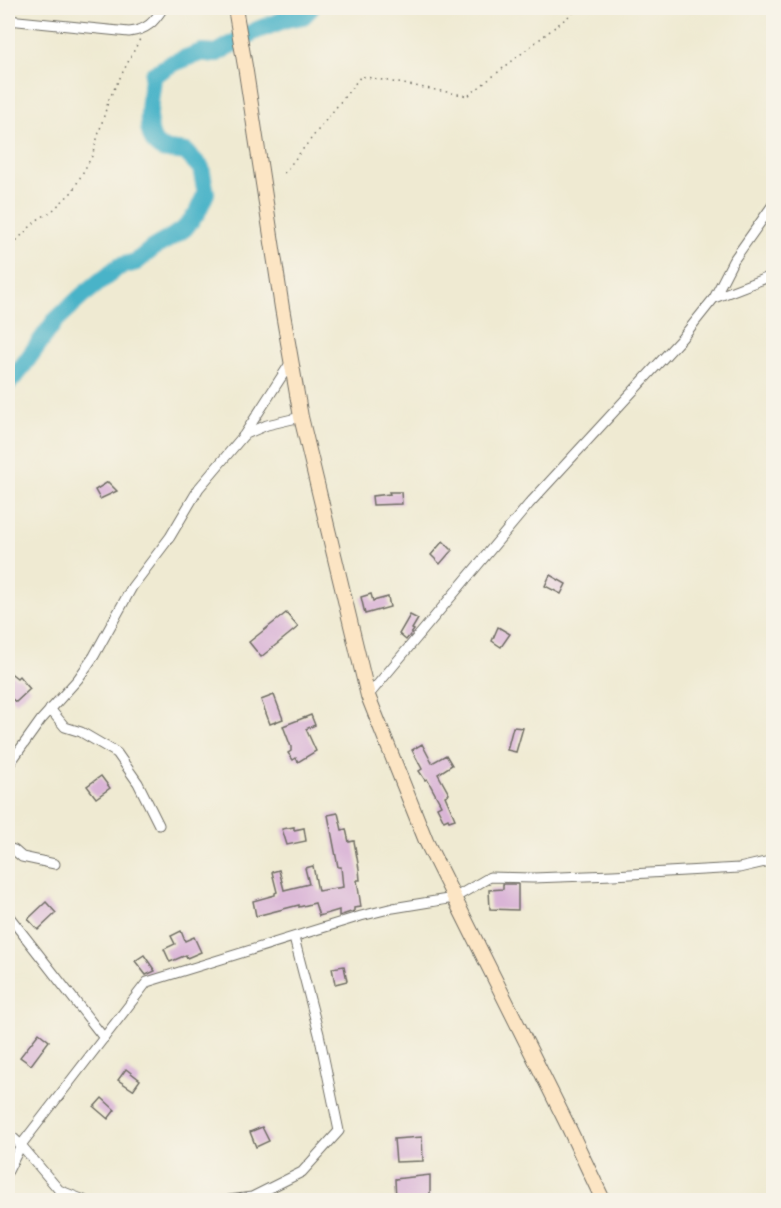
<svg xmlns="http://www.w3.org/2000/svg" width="781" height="1208" font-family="'Patrick Hand',sans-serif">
	<rect width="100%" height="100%" fill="#f7f3e8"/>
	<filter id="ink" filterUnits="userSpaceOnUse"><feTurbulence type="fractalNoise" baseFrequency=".0167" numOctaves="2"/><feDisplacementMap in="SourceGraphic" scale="12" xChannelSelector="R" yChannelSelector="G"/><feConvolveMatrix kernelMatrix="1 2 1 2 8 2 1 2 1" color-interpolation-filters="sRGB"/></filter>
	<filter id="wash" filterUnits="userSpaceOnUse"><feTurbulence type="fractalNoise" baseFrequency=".008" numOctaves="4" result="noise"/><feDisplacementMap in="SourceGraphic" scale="24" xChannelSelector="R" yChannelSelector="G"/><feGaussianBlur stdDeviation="1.35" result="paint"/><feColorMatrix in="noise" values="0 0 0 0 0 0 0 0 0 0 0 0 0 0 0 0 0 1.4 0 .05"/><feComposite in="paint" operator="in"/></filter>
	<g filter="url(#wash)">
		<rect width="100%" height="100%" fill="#efead2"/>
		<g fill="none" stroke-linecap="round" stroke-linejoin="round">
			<path stroke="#49b3c8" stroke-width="18" d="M8 383 17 374 55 321 82 296 118 267 136 262 153 248 172 237 185 228 197 213 206 193 201 168 186 152C180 151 166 150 162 149 139 137 153 93 153 75L173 63 202 52 215 54 255 31 286 19 303 16 311 8"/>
		</g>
		<g id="blocks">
			<g fill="#dab5d7">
				<path d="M108 482 117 491 100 499 95 490Z"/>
				<path d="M389 492H401L402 504 373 505 372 496 390 494Z"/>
				<path d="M443 541 452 550 440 564 431 555Z"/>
				<path d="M550 575 566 584 561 594 545 586Z"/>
				<path d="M371 594 373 601 388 597 390 607 365 614 361 597Z"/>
				<path d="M286 613 298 627 261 657 249 642Z"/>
				<path d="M410 615 418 619 412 629 414 630 406 640 399 634Z"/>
				<path d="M498 627 510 634 501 647 492 641Z"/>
				<path d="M8 671 17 678 19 676 30 689 16 702 8 696Z"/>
				<path d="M274 695 283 719 270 724 261 700Z"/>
				<path d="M311 715 315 725 306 729 316 751 298 762 296 758 293 760 288 753 291 751V747L283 726Z"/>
				<path d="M513 727 523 728 516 752 507 750Z"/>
				<path d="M422 744 432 763 446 755 452 765 438 774 449 794 445 796 455 819 449 821 448 819 444 821 437 807 441 805 427 779 425 780 419 771 422 769 412 750Z"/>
				<path d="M101 776 110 788 96 798 87 786Z"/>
				<path d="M338 813 342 830 346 829 349 842 354 841 359 869 360 880H357L361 907 354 908V911L339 916V910L319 916 315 903 299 907V905L256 916 253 901 275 895V893L277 892 272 872 279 870 284 890 309 884 305 868 313 866 318 891 343 887 341 867H338L328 815Z"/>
				<path d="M294 827V830L304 828 306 841 287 845 282 829Z"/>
				<path d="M503 884H518V910L490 909 489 890 503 889Z"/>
				<path d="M46 902 56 913 38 930 28 919Z"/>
				<path d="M181 931 185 941 194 937 201 952 187 958 186 955 170 962 164 949 175 944 171 936Z"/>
				<path d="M144 955 155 971 146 975 135 961Z"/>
				<path d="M344 966 347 981 335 984 332 968Z"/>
				<path d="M39 1033 49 1041 31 1065 20 1057Z"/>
				<path d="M126 1069 140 1080 133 1090 118 1080Z"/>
				<path d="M102 1098 115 1110 108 1119 94 1107Z"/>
				<path d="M262 1127 269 1141 256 1147 250 1132Z"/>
				<path d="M422 1137 423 1161 396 1162 394 1139Z"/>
				<path d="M430 1175V1200H396L395 1179Z"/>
			</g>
		</g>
	</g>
	<g filter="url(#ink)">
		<use href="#blocks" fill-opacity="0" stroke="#706e65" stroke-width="1.5"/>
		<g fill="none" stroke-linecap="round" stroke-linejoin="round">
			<defs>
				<g id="street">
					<path d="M8 20 129 32C147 30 154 22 163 8"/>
					<path d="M714 298 733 261 774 203"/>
					<path d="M246 434 267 425 301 417"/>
					<path d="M368 696 529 504 682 338 714 298 774 275"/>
					<path d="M50 709 65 727 81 732 117 753 138 783 159 825"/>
					<path d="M8 766 41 720 78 679 94 656 132 587 170 537 199 488 244 435 291 362"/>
					<path d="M8 848 14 850 22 857 55 864"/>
					<path d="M8 915 104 1038"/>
					<path d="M8 1133 21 1145 147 982 361 916 393 908 454 898 490 877 533 878 613 875 739 868 774 860"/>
					<path d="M8 1171 21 1145 59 1190 84 1200"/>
					<path d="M229 1200 252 1197 302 1172 339 1131 319 1034 294 938"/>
				</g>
				<path id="secondary" d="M235 8 246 72 282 308 301 417 368 696 426 841 567 1124 603 1200"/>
			</defs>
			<use href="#street" stroke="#706e65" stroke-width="11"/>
			<use href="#secondary" stroke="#706e65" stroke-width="16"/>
			<g stroke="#706e65" stroke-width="1.5" stroke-dasharray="1.5 4.5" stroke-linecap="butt">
				<path d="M284 173 361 76 468 96 574 12 576 8"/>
				<path d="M8 249 37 220 52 211 72 192 92 156 109 99 140 39"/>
			</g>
			<use href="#street" stroke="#fff" stroke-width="9"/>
			<use href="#secondary" stroke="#fce5c4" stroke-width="14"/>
		</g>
	</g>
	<rect width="781" height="1208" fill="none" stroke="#f7f3e8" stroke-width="30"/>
</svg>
